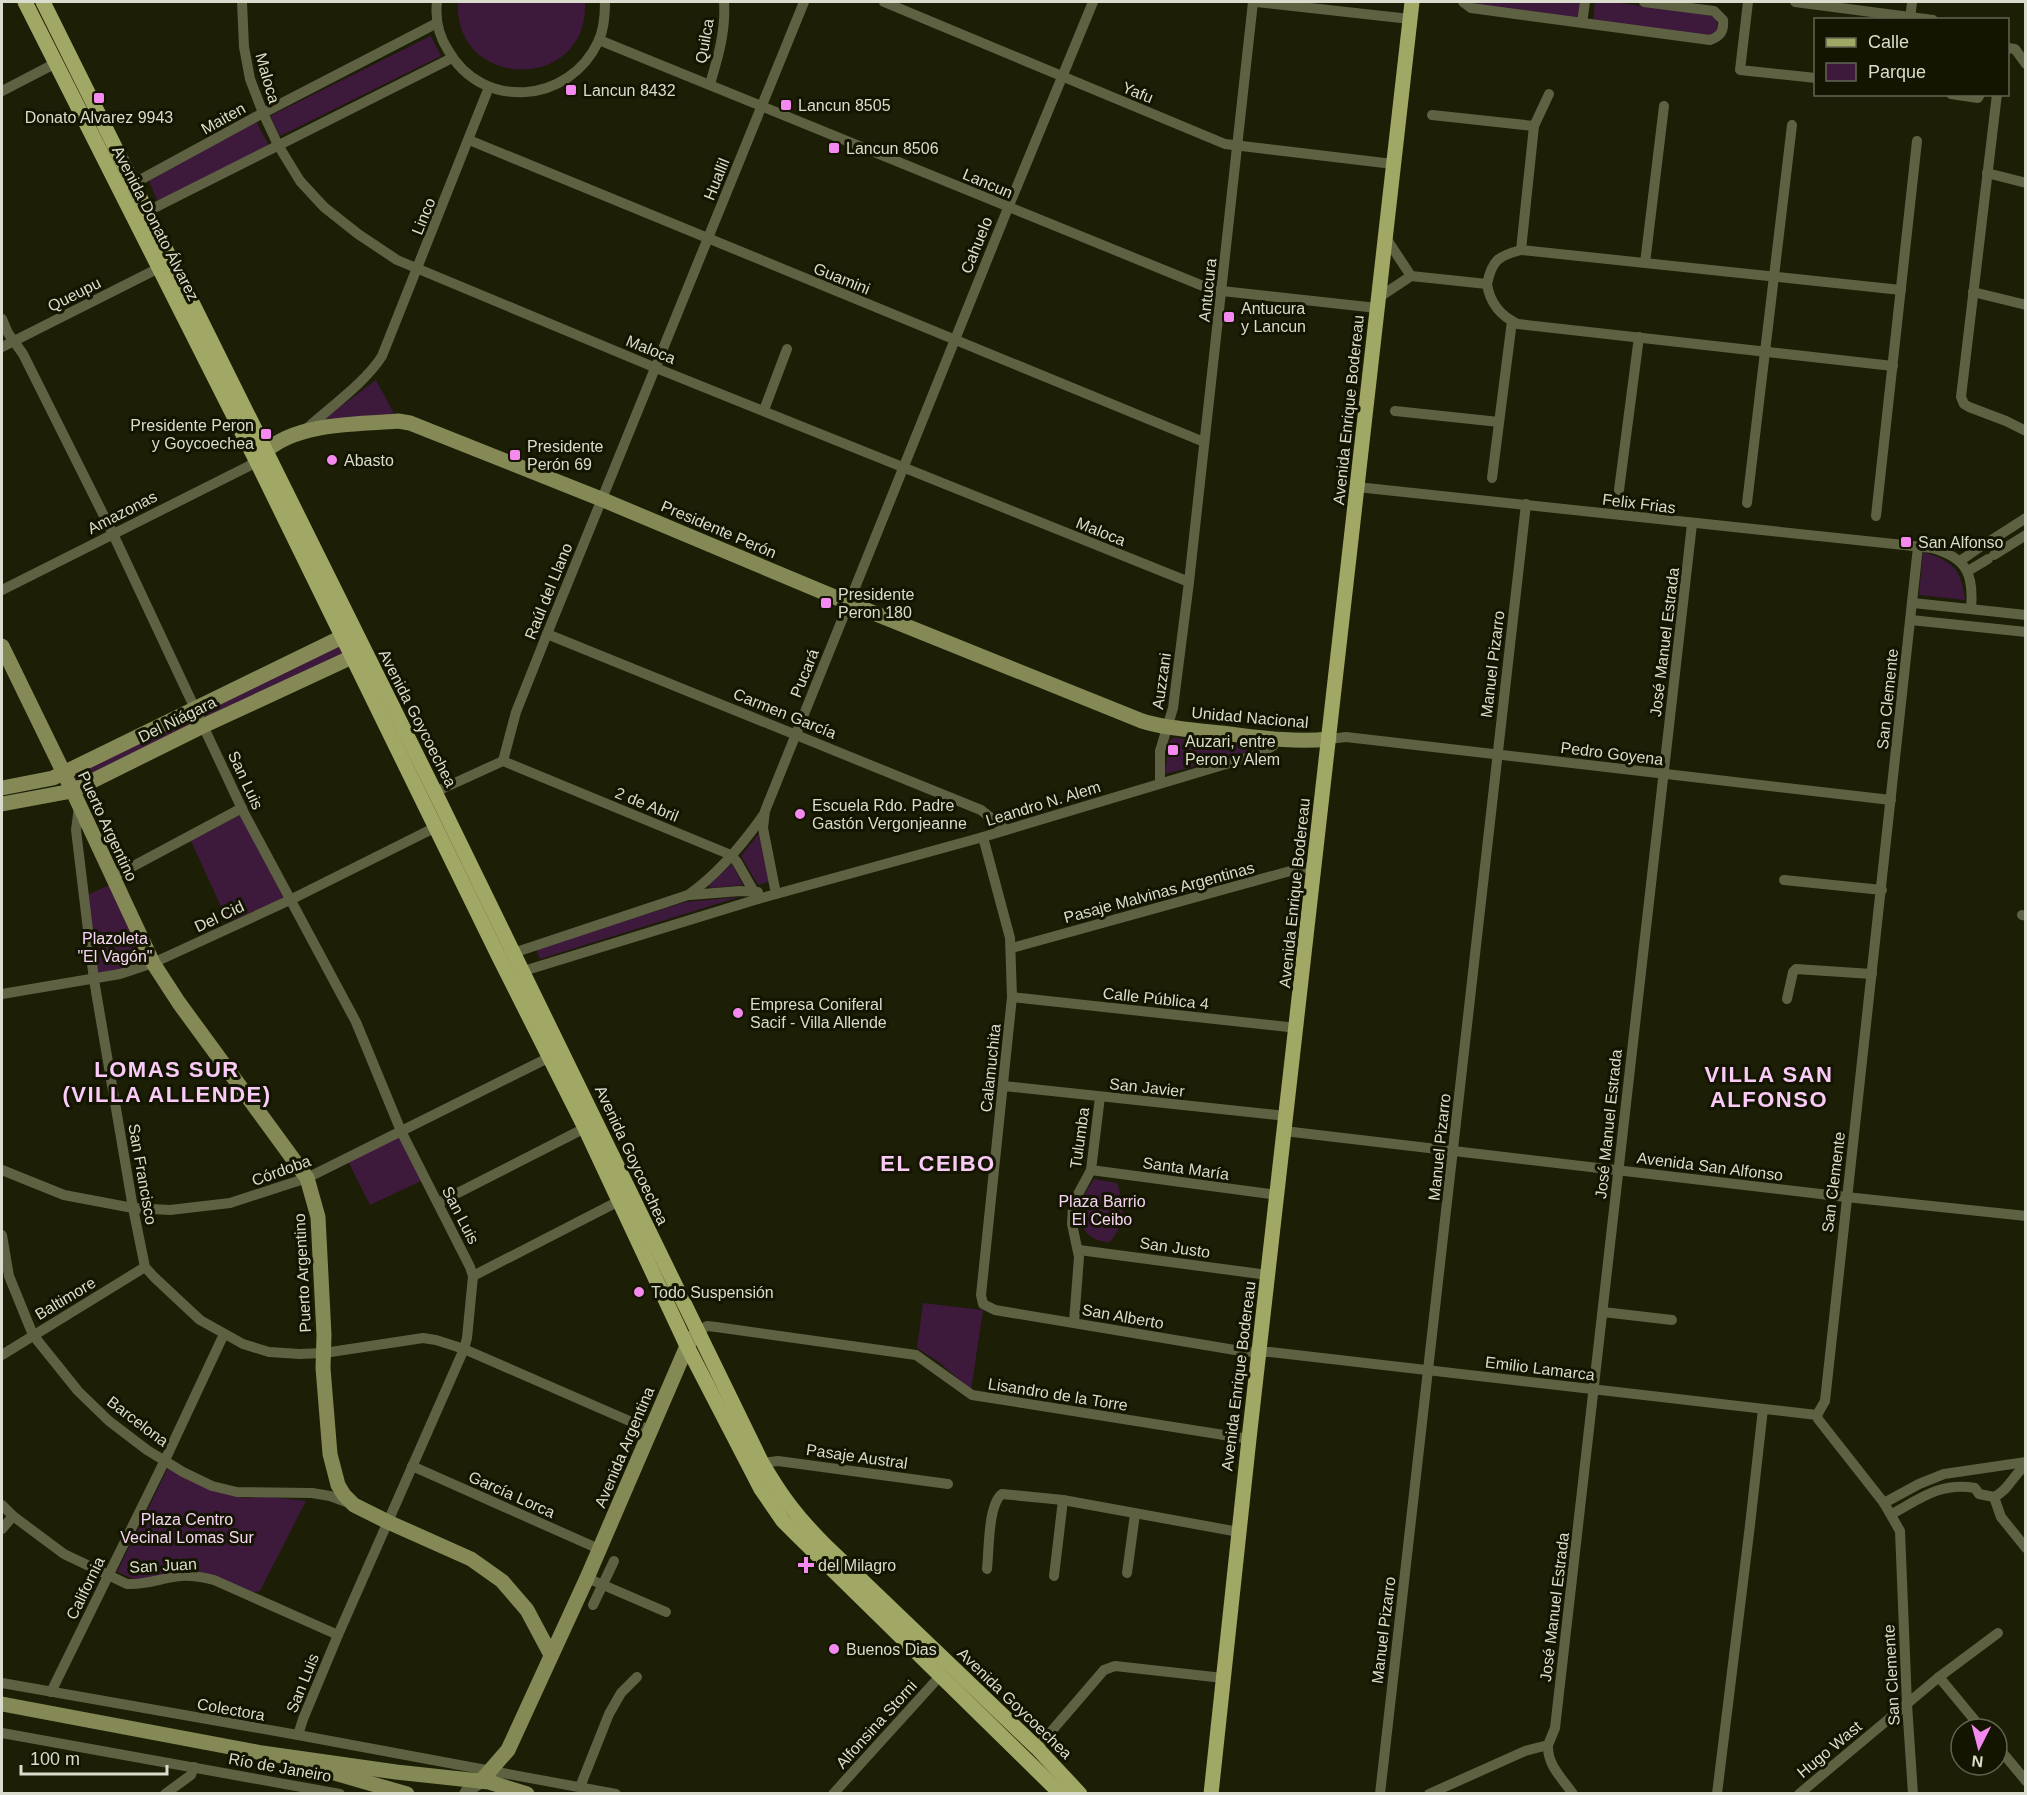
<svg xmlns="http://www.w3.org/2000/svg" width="2027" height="1795" font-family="Helvetica,sans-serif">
	<rect width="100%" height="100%" fill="#1c1e05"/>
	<g fill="#3d193c">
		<path d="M458 2H585C589 93 453 91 458 2Z"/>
		<path d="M1473 2H1581L1578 19 1475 4Z"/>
		<path d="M1595 2H1612L1708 15 1715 18 1719 29 1714 36 1593 22Z"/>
		<path d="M431 36 441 56 280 136 270 116Z"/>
		<path d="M256 121 269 146 158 202 149 181Z"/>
		<path d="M376 380 398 421 317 424Z"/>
		<path d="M1923 552C1953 561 1961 569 1965 600L1919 595Z"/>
		<path d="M338 645 343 655 205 722 199 709Z"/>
		<path d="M193 713 198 726 74 782 72 775Z"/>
		<path d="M1173 738 1252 744 1251 751 1165 774 1169 742Z"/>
		<path d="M240 815 284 898 228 922 191 841Z"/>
		<path d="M760 832 770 881 758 885 741 856Z"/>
		<path d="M732 864 743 885 710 888 709 885Z"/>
		<path d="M112 884 146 962 97 976 85 896Z"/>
		<path d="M739 897 540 959 536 949 685 902Z"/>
		<path d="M399 1135 421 1181 370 1205 347 1159Z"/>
		<path d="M1094 1179 1117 1183C1125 1207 1126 1222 1110 1242 1086 1242 1076 1223 1082 1201 1084 1193 1090 1186 1094 1179Z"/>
		<path d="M923 1303 983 1310 971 1390 940 1363 917 1348Z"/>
		<path d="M168 1468 208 1489 243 1498 271 1497 306 1501 260 1591 250 1593 195 1572 136 1580 117 1572Z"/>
	</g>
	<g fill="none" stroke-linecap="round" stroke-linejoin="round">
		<g stroke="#5e6142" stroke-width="10">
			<path d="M242 2 244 47 250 79 263 113 278 145 300 181 324 207 358 234 397 260 656 368 1189 582"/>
			<path d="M437 2C435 19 439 36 448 50 482 111 569 104 598 42 604 30 605 15 605 2"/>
			<path d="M884 2 1225 144 1393 164"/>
			<path d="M1256 2 1410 19"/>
			<path d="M1463 2 1471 8 1710 40C1721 36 1724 31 1723 20L1714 11 1644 2"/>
			<path d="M1748 2 1740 70 1816 78"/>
			<path d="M1795 2 1933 20"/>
			<path d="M1910 20 1912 2"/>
			<path d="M1582 23 1585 2"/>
			<path d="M599 40 1208 288 1222 291 1377 308"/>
			<path d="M2008 48 2015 49 2026 64"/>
			<path d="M710 84C718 57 726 31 724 2"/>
			<path d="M2 91 56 63"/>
			<path d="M1951 94 1978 98 1980 94"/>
			<path d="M1997 94 1961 397 1964 404 1969 407 2006 421 2026 431"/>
			<path d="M1432 115 1534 126"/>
			<path d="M469 140 1204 442"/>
			<path d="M1987 173 2026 183"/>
			<path d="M127 187 263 113 437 23"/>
			<path d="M142 214 452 58"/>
			<path d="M1386 238 1411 276"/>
			<path d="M1521 250 1901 290"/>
			<path d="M1645 263 1664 106"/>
			<path d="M1487 284C1490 303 1500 316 1518 324L1893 366"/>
			<path d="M1973 292 2026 305"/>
			<path d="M1378 298 1411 276 1487 284C1492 260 1498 256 1521 250L1534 126 1549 94"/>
			<path d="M2 319 8 333 23 354 113 534 244 813 356 1022 401 1131 470 1267 473 1276 467 1338 464 1349 338 1635 303 1719 298 1735"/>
			<path d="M2 347 159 268"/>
			<path d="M764 410 787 349"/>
			<path d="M1395 411 1499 422"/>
			<path d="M305 430C329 408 366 382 382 356L489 87"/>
			<path d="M1492 478 1512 321"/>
			<path d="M1357 487 1932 548C1967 558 1974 574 1971 609"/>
			<path d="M1619 490 1639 337"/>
			<path d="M1747 503 1792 125"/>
			<path d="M1876 516 1917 141"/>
			<path d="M1987 543 2026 518"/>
			<path d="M1994 555 2026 535"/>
			<path d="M1960 561 1980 547"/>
			<path d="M1968 571 1988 559"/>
			<path d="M2 590 249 466 256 460"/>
			<path d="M1913 603 2026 615"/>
			<path d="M1911 620 2026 632"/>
			<path d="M547 634 981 810 1006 830"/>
			<path d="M1329 739 1346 737 1891 800"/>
			<path d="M503 761 516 712 547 634 804 2"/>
			<path d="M503 761 731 855 737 862 758 899"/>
			<path d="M1160 783V751L1173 708 1189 582 1253 2"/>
			<path d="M435 792 503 761"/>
			<path d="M79 806 76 830 94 980 133 1208 145 1267 154 1277 200 1320 243 1344 269 1352 300 1354 324 1353 423 1338 436 1340 464 1349 650 1430"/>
			<path d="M983 837 1010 938 1012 997 981 1295 983 1304 995 1310 1247 1352H1270L1817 1415"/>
			<path d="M113 877 242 808"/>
			<path d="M1784 880 1882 890"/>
			<path d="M776 894 763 828 765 811 1008 208 1093 2"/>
			<path d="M690 895 740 891 758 892"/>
			<path d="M2022 915 2026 916"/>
			<path d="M1012 948 1301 868 1315 867"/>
			<path d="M507 955 688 895C718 874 743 844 764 814"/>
			<path d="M517 973 758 899 983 837 1256 755 1273 746 1277 738"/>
			<path d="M2 994 120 974 153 963 290 900 436 827"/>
			<path d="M1012 997 1297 1028"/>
			<path d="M1787 999 1793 972 1796 969 1872 974"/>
			<path d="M1004 1086 1286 1116"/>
			<path d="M1284 1131 1846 1197 2026 1216"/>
			<path d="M2 1170 64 1195 133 1208 170 1210 230 1203 307 1178 550 1057"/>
			<path d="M1091 1170 1277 1195"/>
			<path d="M438 1203 585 1128"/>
			<path d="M2 1235 9 1276 33 1335 78 1391 109 1421 147 1450 183 1472 212 1486 237 1492 312 1493 330 1496 349 1503"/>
			<path d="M1079 1250 1268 1275"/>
			<path d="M473 1276 619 1201"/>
			<path d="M1603 1312 1672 1320"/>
			<path d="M1074 1322 1079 1257 1072 1224 1073 1206 1077 1196 1091 1170 1100 1097"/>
			<path d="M697 1332 707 1326 716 1327 916 1355 972 1395 1249 1439"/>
			<path d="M2 1355 145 1267"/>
			<path d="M1817 1415 1825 1401 1918 547"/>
			<path d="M1817 1415 1818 1419 1884 1503 1900 1531 1907 1704 1913 1794"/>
			<path d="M762 1463 778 1461 948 1484"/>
			<path d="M412 1466 599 1549"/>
			<path d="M1994 1497 2001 1517 2026 1548"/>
			<path d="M1884 1503 1919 1484 1944 1474 2026 1462"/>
			<path d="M2 1505 13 1516 64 1554 127 1584C146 1585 162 1578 180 1576 192 1575 202 1577 214 1580L338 1635"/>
			<path d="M1892 1514C1921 1498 1941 1482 1975 1488L1979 1494 1994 1497C2008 1491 2013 1475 2026 1465"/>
			<path d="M2 1529 13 1516"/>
			<path d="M987 1569C989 1551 988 1504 1002 1494L1063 1500 1239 1532"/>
			<path d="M1127 1573 1135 1514"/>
			<path d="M1054 1576 1063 1500"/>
			<path d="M587 1578 666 1612"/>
			<path d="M593 1605 614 1561"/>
			<path d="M1939 1677 1998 1633"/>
			<path d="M2 1683 298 1735 616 1794"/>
			<path d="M51 1692 165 1460 224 1334"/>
			<path d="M2 1733 340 1794"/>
			<path d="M1548 1745C1547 1765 1562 1778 1573 1794"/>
			<path d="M1997 1746 2026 1781"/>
			<path d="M1037 1748 1104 1670 1115 1666 1223 1678"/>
			<path d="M580 1787 609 1714 621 1693 637 1677"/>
			<path d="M165 1794 191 1775 194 1767"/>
			<path d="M833 1794 941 1675"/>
			<path d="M1380 1794 1526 504"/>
			<path d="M1429 1794 1525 1751 1548 1745 1555 1728 1692 524"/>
			<path d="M1717 1794 1750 1525 1763 1409"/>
			<path d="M1799 1794 1939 1677 1982 1729"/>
		</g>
		<path stroke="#5e6142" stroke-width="14" d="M466 1794 469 1789 481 1781"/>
		<g stroke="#848955" stroke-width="15">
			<path d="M267 450C300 422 356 425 398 421L410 423 601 499 849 603 1142 721C1167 729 1195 730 1221 733 1256 737 1293 743 1329 739"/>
			<path d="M2 646 75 796 153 963 179 1003 307 1178 318 1217 324 1335 323 1368 330 1454 338 1485 344 1495 354 1505 388 1522 471 1559 502 1581 527 1610 551 1655"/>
			<path d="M2 788 53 778 342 637 353 644"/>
			<path d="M2 804 72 791 203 726 352 657V646"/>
			<path d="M2 1704 262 1753 396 1772 489 1782 527 1794"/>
			<path d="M324 1770 407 1794"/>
			<path d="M481 1781 508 1750 587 1578 687 1346 697 1332"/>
		</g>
		<g stroke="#a1a764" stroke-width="15">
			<path d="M25 2 256 460 499 957 585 1128 687 1346 761 1489 783 1521 796 1534 1061 1794"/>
			<path d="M43 2 435 792 762 1463C782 1497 797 1517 825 1545L1037 1748 1080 1794"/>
			<path d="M1211 1794 1249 1439 1412 2"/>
		</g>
	</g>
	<g fill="#f489f0" stroke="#131500" stroke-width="2">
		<rect x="565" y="84" width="12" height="12" rx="3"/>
		<rect x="93" y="92" width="12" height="12" rx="3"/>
		<rect x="780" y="99" width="12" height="12" rx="3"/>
		<rect x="828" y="142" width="12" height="12" rx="3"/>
		<rect x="1223" y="311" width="12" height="12" rx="3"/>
		<rect x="260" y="428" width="12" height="12" rx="3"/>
		<rect x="509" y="449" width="12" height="12" rx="3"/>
		<circle cx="332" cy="460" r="6"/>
		<rect x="1900" y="536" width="12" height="12" rx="3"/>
		<rect x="820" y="597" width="12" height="12" rx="3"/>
		<rect x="1167" y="744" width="12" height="12" rx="3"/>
		<circle cx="800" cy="814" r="6"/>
		<circle cx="738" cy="1013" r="6"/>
		<circle cx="639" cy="1292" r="6"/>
		<path d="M803 1556h6v6h6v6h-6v6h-6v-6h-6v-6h6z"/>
		<circle cx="834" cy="1649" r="6"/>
	</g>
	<g text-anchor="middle" stroke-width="6" stroke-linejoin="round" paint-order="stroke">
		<g font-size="16" fill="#dadccd" stroke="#131500">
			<text transform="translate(704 41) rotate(-80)" y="6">Quilca</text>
			<text transform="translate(268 78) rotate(74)" y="6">Maloca</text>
			<text transform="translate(1138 92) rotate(22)" y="6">Yafu</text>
			<text transform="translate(223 118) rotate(-29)" y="6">Maiten</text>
			<text transform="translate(716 179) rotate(-68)" y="6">Huallil</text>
			<text transform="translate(988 183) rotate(23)" y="6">Lancun</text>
			<text transform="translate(423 216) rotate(-68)" y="6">Linco</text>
			<text transform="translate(156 223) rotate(63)" y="6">Avenida Donato Álvarez</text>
			<text transform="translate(976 245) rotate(-68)" y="6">Cahuelo</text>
			<text transform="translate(842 278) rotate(22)" y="6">Guamini</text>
			<text transform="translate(1207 290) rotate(-84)" y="6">Antucura</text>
			<text transform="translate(74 294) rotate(-27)" y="6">Queupu</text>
			<text transform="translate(651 349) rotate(22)" y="6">Maloca</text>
			<text transform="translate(1348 410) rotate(-84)" y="6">Avenida Enrique Bodereau</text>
			<text transform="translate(1639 503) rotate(7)" y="6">Felix Frias</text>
			<text transform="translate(122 512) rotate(-27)" y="6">Amazonas</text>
			<text transform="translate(719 529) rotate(23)" y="6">Presidente Perón</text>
			<text transform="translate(1101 531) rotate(22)" y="6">Maloca</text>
			<text transform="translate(548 591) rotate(-68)" y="6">Raúl del Llano</text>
			<text transform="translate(1664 642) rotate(-83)" y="6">José Manuel Estrada</text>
			<text transform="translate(1492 664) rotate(-83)" y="6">Manuel Pizarro</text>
			<text transform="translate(804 673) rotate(-68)" y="6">Pucará</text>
			<text transform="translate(1161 681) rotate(-82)" y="6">Auzzani</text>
			<text transform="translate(1887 699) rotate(-84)" y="6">San Clemente</text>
			<text transform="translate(785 713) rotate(22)" y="6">Carmen García</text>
			<text transform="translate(1250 717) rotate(5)" y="6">Unidad Nacional</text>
			<text transform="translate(418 718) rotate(63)" y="6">Avenida Goycoechea</text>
			<text transform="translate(177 719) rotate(-26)" y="6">Del Niágara</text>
			<text transform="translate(1612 753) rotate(7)" y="6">Pedro Goyena</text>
			<text transform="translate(246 780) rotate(65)" y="6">San Luis</text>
			<text transform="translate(1043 803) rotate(-17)" y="6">Leandro N. Alem</text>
			<text transform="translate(647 804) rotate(22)" y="6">2 de Abril</text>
			<text transform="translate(108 826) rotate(65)" y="6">Puerto Argentino</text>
			<text transform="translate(1159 892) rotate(-15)" y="6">Pasaje Malvinas Argentinas</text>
			<text transform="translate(1294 893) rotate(-84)" y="6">Avenida Enrique Bodereau</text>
			<text transform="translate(219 916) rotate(-25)" y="6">Del Cid</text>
			<text transform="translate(1156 998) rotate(6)" y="6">Calle Pública 4</text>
			<text transform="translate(990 1068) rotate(-84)" y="6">Calamuchita</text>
			<text transform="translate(1147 1087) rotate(6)" y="6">San Javier</text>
			<text transform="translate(1608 1124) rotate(-84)" y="6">José Manuel Estrada</text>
			<text transform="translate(1079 1138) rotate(-82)" y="6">Tulumba</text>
			<text transform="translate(1439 1147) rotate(-84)" y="6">Manuel Pizarro</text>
			<text transform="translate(632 1155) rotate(65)" y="6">Avenida Goycoechea</text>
			<text transform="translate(1710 1166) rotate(7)" y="6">Avenida San Alfonso</text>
			<text transform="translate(1186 1168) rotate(8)" y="6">Santa María</text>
			<text transform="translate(281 1170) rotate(-20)" y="6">Córdoba</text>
			<text transform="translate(143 1174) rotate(80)" y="6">San Francisco</text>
			<text transform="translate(1833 1182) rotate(-83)" y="6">San Clemente</text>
			<text transform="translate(461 1215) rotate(63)" y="6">San Luis</text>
			<text transform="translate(1175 1247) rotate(8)" y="6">San Justo</text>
			<text transform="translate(302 1273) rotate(-93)" y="6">Puerto Argentino</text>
			<text transform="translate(65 1298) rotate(-31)" y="6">Baltimore</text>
			<text transform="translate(1123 1316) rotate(10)" y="6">San Alberto</text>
			<text transform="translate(1540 1368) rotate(7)" y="6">Emilio Lamarca</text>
			<text transform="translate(1238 1376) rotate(-83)" y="6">Avenida Enrique Bodereau</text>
			<text transform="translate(1058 1394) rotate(9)" y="6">Lisandro de la Torre</text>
			<text transform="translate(138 1421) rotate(37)" y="6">Barcelona</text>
			<text transform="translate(624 1447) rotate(-67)" y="6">Avenida Argentina</text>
			<text transform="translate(857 1456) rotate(8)" y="6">Pasaje Austral</text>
			<text transform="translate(512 1494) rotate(24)" y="6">García Lorca</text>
			<text transform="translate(163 1565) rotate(-3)" y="6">San Juan</text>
			<text transform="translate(85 1588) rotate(-64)" y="6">California</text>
			<text transform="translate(1554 1607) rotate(-83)" y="6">José Manuel Estrada</text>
			<text transform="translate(1383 1630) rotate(-83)" y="6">Manuel Pizarro</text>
			<text transform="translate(1891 1675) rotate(-93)" y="6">San Clemente</text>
			<text transform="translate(302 1683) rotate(-68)" y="6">San Luis</text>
			<text transform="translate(1015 1703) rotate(44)" y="6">Avenida Goycoechea</text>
			<text transform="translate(231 1709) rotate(10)" y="6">Colectora</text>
			<text transform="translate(876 1724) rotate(-48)" y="6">Alfonsina Storni</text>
			<text transform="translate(1829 1749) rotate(-40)" y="6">Hugo Wast</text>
			<text transform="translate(280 1767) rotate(10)" y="6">Río de Janeiro</text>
		</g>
		<g font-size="16" fill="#dadccd" stroke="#131500" text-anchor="start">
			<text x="583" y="96">Lancun 8432</text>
			<text x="798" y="111">Lancun 8505</text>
			<text x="99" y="123" text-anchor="middle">Donato Alvarez 9943</text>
			<text x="846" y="154">Lancun 8506</text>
			<text x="1241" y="314">Antucura<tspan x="1241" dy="18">y Lancun</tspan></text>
			<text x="254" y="431" text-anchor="end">Presidente Peron<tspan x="254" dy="18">y Goycoechea</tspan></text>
			<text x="527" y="452">Presidente<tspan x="527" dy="18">Perón 69</tspan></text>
			<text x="344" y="466">Abasto</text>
			<text x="1918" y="548">San Alfonso</text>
			<text x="838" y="600">Presidente<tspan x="838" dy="18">Peron 180</tspan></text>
			<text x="1185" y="747">Auzari, entre<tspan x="1185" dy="18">Peron y Alem</tspan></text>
			<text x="812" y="811">Escuela Rdo. Padre<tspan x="812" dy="18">Gastón Vergonjeanne</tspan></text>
			<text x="750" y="1010">Empresa Coniferal<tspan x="750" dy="18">Sacif - Villa Allende</tspan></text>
			<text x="651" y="1298">Todo Suspensión</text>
			<text x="818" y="1571">del Milagro</text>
			<text x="846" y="1655">Buenos Dias</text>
		</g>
		<g font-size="16" fill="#f6d5f4" stroke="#131500">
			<text x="115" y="944">Plazoleta<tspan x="115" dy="18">"El Vagón"</tspan></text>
			<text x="1102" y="1207">Plaza Barrio<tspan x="1102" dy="18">El Ceibo</tspan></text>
			<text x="187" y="1525">Plaza Centro<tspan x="187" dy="18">Vecinal Lomas Sur</tspan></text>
		</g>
		<g font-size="22" font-weight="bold" letter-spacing="1.5" fill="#fbcbf8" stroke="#131500">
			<text x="167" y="1077">LOMAS SUR<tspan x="167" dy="25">(VILLA ALLENDE)</tspan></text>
			<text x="1769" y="1082">VILLA SAN<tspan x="1769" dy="25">ALFONSO</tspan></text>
			<text x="938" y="1171">EL CEIBO</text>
		</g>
	</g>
	<rect width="2027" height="1795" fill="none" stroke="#dadccd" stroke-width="6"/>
	<rect x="1814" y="18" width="195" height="78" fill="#131500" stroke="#636552" stroke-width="1.5"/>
	<rect x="1826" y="38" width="30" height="9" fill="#a1a764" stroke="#636552" stroke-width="1.5"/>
	<text x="1868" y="48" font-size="18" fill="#dadccd">Calle</text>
	<rect x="1826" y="63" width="30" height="18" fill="#3d193c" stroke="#636552" stroke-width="1.5"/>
	<text x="1868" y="78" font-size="18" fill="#dadccd">Parque</text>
	<g transform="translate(1979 1747) rotate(186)"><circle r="28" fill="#131500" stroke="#636552" stroke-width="1.5"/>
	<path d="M0-4.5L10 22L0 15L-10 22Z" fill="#f489f0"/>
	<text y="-9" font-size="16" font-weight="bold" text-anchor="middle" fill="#dadccd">N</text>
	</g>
	<path d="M21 1765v9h146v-9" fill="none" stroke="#dadccd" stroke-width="3"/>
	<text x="30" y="1765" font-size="18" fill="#dadccd" stroke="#131500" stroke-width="4.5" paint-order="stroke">100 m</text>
</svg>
